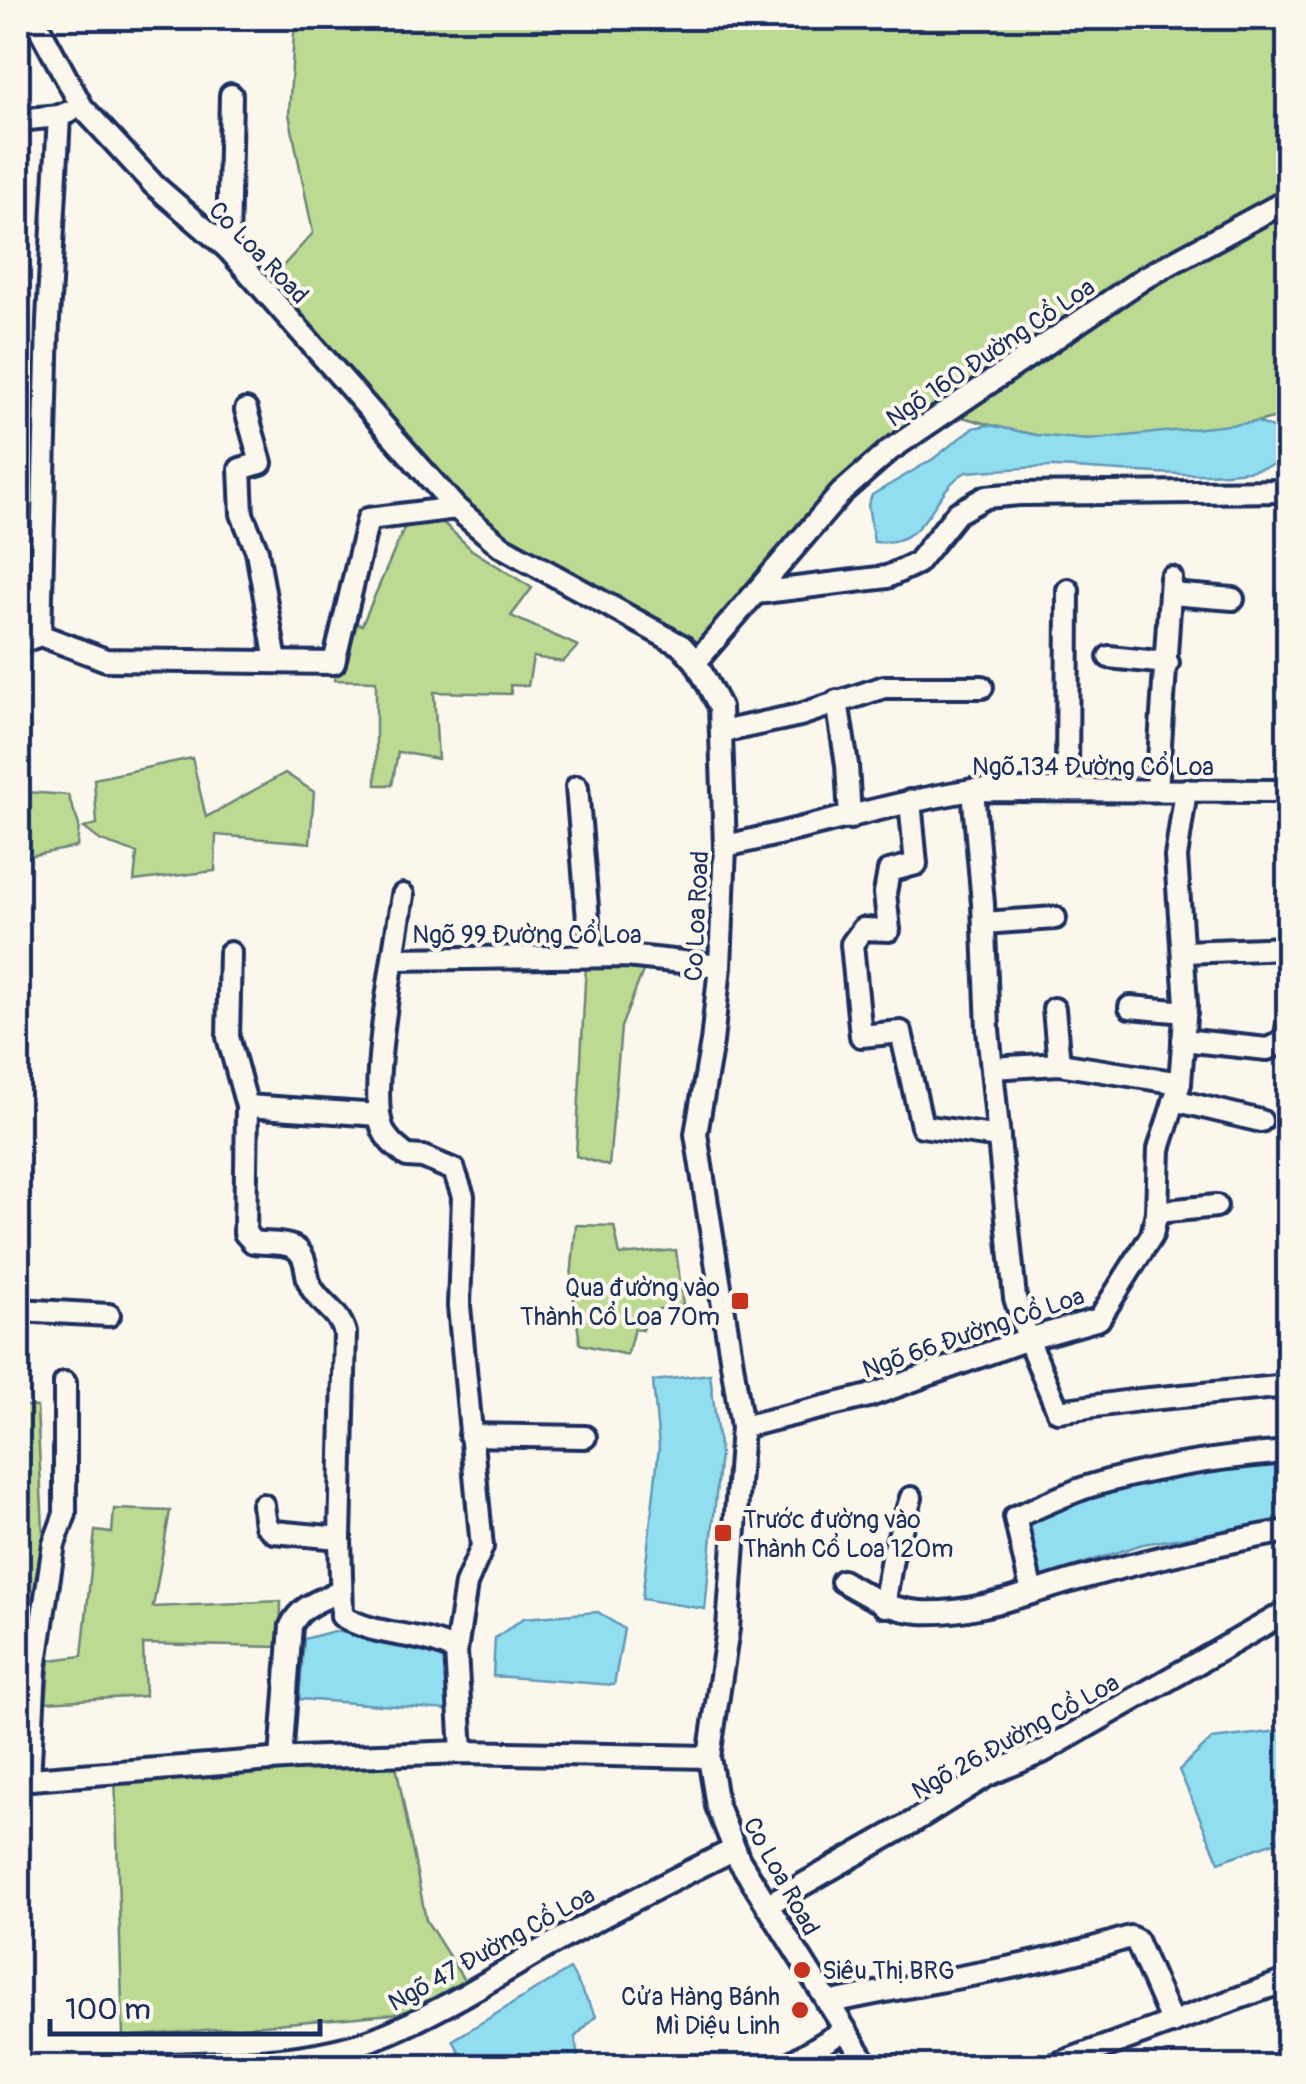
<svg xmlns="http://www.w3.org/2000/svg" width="1306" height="2084" font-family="Pangolin,sans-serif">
	<rect width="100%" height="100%" fill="#fbf7ec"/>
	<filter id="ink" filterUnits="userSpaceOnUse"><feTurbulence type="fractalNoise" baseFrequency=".01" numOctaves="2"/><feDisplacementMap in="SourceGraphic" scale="20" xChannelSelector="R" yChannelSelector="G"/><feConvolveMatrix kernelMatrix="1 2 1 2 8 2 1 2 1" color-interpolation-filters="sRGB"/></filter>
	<g filter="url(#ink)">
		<g fill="#bdda92" stroke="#6c8478" stroke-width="2.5">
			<path d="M295 18H1288V414C1232 430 1149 441 1090 440 1042 440 991 426 946 412L841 493 696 662 501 546 263 288 313 233 289 114Z"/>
			<path d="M436 516 472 550 532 588 511 616 578 646 563 662 533 657 528 686 510 685 511 694 434 692 438 759 398 752 392 785H376V681L334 680 353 623 362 625 405 526Z"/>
			<path d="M192 758 206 817 285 773 314 792 310 843 216 835 215 871 134 881 137 853 101 841 84 828 97 824 94 779Z"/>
			<path d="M26 792 68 795 79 825 77 847 18 858V807Z"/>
			<path d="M586 963 645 966 621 1027 609 1166 576 1156Z"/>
			<path d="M576 1225 614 1226 620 1255 676 1250 683 1305 647 1311 642 1330 634 1329 627 1355 580 1344 571 1278Z"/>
			<path d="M18 1405 37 1407 44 1551 33 1656 18 1655Z"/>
			<path d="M114 1509 170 1511 153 1607 281 1601 280 1647 143 1644 145 1696 46 1702 50 1660 82 1656 95 1531 112 1533Z"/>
			<path d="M394 1755 426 1920 471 1991 439 2010 123 2037 115 1772Z"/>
		</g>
		<g fill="#91def1" stroke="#6298b6" stroke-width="2.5">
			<path d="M1258 422 1279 431 1286 449 1283 460C1239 486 1107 468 1052 467 1023 467 994 470 966 472 929 492 931 547 874 542L868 505 872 495 933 459 973 428 989 425 1036 435 1088 440Z"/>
			<path d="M710 1374 720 1453 705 1609 642 1599 659 1447 653 1381Z"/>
			<path d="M1288 1460V1521L1143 1544 1032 1580 1021 1521 1100 1489 1157 1474Z"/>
			<path d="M598 1612 624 1629 614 1685 493 1676 495 1638 524 1618Z"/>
			<path d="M334 1631 443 1651 453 1662 448 1710 299 1699 304 1639Z"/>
			<path d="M18 1659 28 1660 23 1736H18Z"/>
			<path d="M1288 1730V1837L1219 1862 1179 1770 1212 1739Z"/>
			<path d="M570 1969 596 2016 575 2037 579 2066H467L453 2040Z"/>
		</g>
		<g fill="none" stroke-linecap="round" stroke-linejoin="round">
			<defs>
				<g id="minor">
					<path d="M34 18 82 107 154 185 228 249 456 508 501 546 682 646 696 662 720 707 725 846 720 966 712 1042 696 1134 742 1427 728 1629 709 1757 717 1806 739 1860 868 2066"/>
					<path d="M18 120 59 116 69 112"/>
					<path d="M228 249 231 95"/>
					<path d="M246 410 261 463 240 469 242 514 257 551 276 662"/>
					<path d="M756 593 887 577 917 563 957 513 986 497 1019 494 1288 491"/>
					<path d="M1171 594 1233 599"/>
					<path d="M40 635 48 320 59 116"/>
					<path d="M18 643 40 635 106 660 334 663 368 519 456 508"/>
					<path d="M1109 657 1168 663"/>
					<path d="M696 662 841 493 890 450 1144 278 1288 200"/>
					<path d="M837 701 847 765 850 818"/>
					<path d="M721 732 800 715 884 687H982"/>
					<path d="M577 787 591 956"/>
					<path d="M973 790 983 904 988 1030 1015 1298 1028 1339 1058 1411 1139 1400 1288 1386"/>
					<path d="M1067 790 1068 590"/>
					<path d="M1157 790 1171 578"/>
					<path d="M910 801 916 864 889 871 885 893 889 930 863 929 852 944 861 1036 901 1032 922 1126 999 1137"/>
					<path d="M725 846C808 829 889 803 973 790L1288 791"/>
					<path d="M403 895C396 944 368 1088 382 1127 386 1140 397 1148 407 1156L423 1157 454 1170 463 1196 459 1306 482 1547 466 1584 456 1651"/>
					<path d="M984 923 1055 918"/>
					<path d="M1184 952 1288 948"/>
					<path d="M230 953 228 1037 247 1106 245 1233 253 1242C265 1244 282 1242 293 1247 307 1254 305 1270 309 1282 317 1304 338 1308 345 1333L340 1538 342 1616C377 1638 419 1631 456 1651L462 1752"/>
					<path d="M394 959 626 956 720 966"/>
					<path d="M1130 1007 1186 1012"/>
					<path d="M1054 1009 1059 1064"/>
					<path d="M1183 1040 1267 1049 1284 1042 1288 1026"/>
					<path d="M992 1068 1059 1064 1180 1083"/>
					<path d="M1174 1100 1261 1121"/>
					<path d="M247 1106 379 1115"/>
					<path d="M1157 1212 1216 1206"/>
					<path d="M18 1310 109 1315"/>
					<path d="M742 1427 869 1396 1028 1339 1099 1319 1152 1235 1157 1212 1159 1149 1180 1083 1186 1004 1176 857 1186 790"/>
					<path d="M470 1435 585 1437"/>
					<path d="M263 1505 266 1525 274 1532 340 1538"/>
					<path d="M842 1581C868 1596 889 1610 920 1612 974 1615 1027 1593 1078 1579 1148 1560 1217 1543 1288 1531"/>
					<path d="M1032 1593 1015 1517C1039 1507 1063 1495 1087 1487 1152 1467 1222 1457 1288 1452"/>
					<path d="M884 1606 892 1558 911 1498"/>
					<path d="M281 1759 291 1626C300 1606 321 1600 340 1591"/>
					<path d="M29 1779 35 1669 54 1544 65 1514V1383"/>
					<path d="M18 1780 297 1758 462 1752 709 1757"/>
					<path d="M767 1905 913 1822 988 1775 1042 1752 1288 1611"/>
					<path d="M828 2003C928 1980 1032 1969 1130 1937L1136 1940 1172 2023"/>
					<path d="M142 2066C218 2063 304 2065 376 2038 436 2015 490 1980 545 1948 607 1913 670 1881 735 1849"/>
					<path d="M786 2066 845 2030"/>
					<path d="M1052 2066 1288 1980"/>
				</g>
			</defs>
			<use href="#minor" stroke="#1b2f5e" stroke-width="28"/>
			<use href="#minor" stroke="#fbf7ec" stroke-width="20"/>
		</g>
	</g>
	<g fill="#c8321e" stroke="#fbf7ec" stroke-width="4">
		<rect x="730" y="1291" width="20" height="20" rx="5"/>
		<rect x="713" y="1523" width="20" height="20" rx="5"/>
		<circle cx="802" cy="1970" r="10"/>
		<circle cx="800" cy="2010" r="10"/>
	</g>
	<g text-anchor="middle" stroke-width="8" stroke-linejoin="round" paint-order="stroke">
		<g font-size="25" fill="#1b2f5e" stroke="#fbf7ec">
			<text transform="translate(259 252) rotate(46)" y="9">Co Loa Road</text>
			<text transform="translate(990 352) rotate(-34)" y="9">Ngõ 160 Đường Cổ Loa</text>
			<text x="1093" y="775">Ngõ 134 Đường Cổ Loa</text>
			<text transform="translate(696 916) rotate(-87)" y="9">Co Loa Road</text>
			<text x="527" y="943">Ngõ 99 Đường Cổ Loa</text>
			<text transform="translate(973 1332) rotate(-19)" y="9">Ngõ 66 Đường Cổ Loa</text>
			<text transform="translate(1015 1736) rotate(-29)" y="9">Ngõ 26 Đường Cổ Loa</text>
			<text transform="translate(782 1876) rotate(61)" y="9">Co Loa Road</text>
			<text transform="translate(491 1948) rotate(-29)" y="9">Ngõ 47 Đường Cổ Loa</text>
		</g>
		<g font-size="25" fill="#1b2f5e" stroke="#fbf7ec" text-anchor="end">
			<text x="720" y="1296">Qua đường vào<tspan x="720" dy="29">Thành Cổ Loa 70m</tspan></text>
			<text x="743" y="1528" text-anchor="start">Trước đường vào<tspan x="743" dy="29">Thành Cổ Loa 120m</tspan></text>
			<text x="822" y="1979" text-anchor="start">Siêu Thị BRG</text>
			<text x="780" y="2005">Cửa Hàng Bánh<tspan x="780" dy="29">Mì Diệu Linh</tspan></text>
		</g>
	</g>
	<rect width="1306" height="2084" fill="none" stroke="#fbf7ec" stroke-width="60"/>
	<rect x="30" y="30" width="1246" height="2024" fill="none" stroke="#1b2f5e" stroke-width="4" filter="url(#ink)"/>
	<path d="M50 2019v15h270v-15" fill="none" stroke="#1b2f5e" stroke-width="5"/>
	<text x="65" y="2019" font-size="30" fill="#1b2f5e" stroke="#fbf7ec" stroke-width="8" paint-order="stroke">100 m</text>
</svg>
